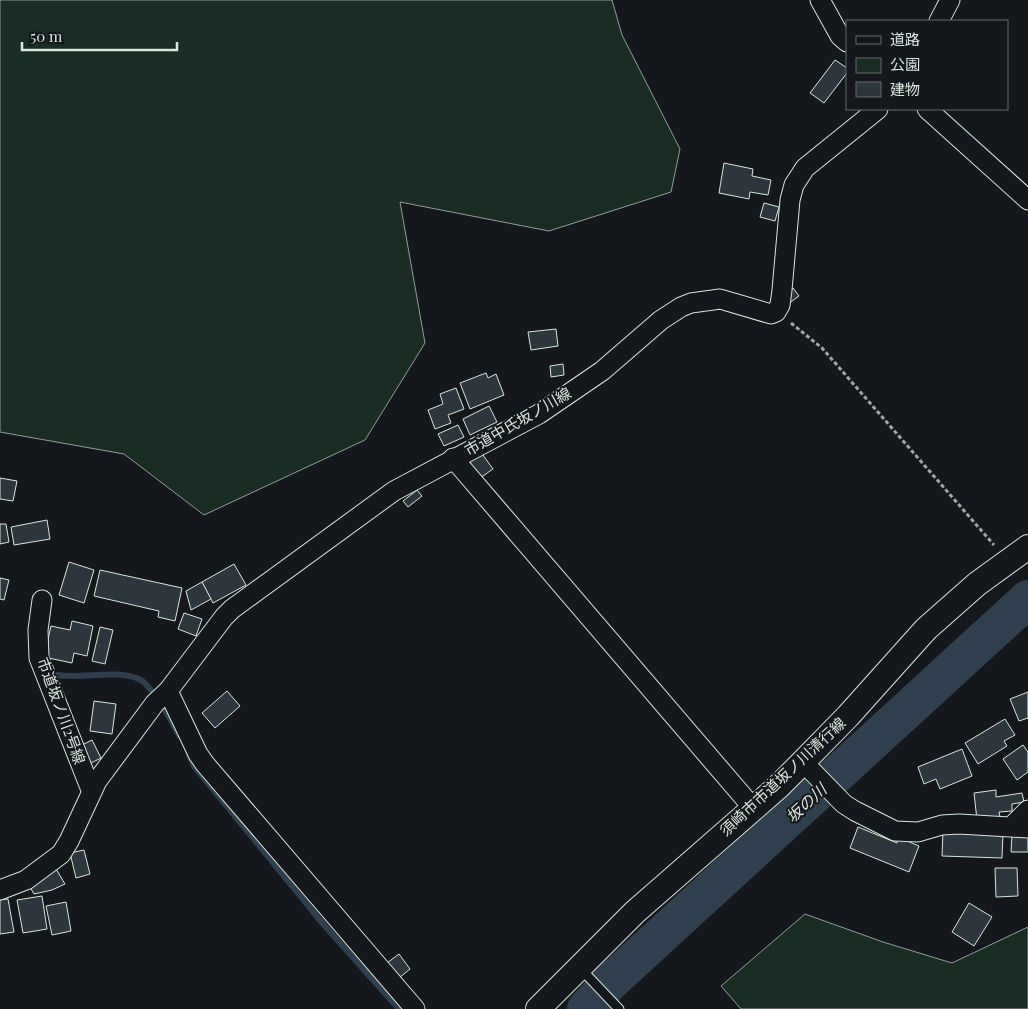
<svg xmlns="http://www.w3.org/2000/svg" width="1028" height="1009" font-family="'Playfair Display','Noto Sans JP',serif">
	<rect width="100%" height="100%" fill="#14181c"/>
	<g fill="#1a2d24" stroke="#939e99">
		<path d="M0 0H612L622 35 680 149 671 192 549 231 400 202 425 343 365 440 204 515 124 454 0 432Z"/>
		<path d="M805 914 883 942 952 963 1028 927V1009H741L721 986Z"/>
	</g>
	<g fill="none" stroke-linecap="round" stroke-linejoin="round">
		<g stroke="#2f3f4d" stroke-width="6">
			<path d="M58 675C82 679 116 669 139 679 152 685 172 722 179 735"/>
			<path d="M189 755 194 766 324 925 399 1009"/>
		</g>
		<path stroke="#2f3f4d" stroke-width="38" d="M586 1009 608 984 1028 599"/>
	</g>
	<g fill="#2c363c" stroke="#d8e6dc">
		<path d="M835 60 847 68V73L824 103 810 93Z"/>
		<path d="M724 163 753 169 752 176 771 180 768 195 750 192 749 199 719 193Z"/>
		<path d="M764 203 779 207 775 221 760 217Z"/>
		<path d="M793 288 799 296 788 304V292Z"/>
		<path d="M556 329 558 346 531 350 528 332Z"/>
		<path d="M563 364 564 375 551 377 550 366Z"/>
		<path d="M486 373 488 378 496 374 504 395 470 409 460 383Z"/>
		<path d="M456 388 464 409 448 415 451 423 435 429 428 410 443 404 440 394Z"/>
		<path d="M489 406 497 422 470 435 463 419Z"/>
		<path d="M458 425 464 437 444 446 438 434Z"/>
		<path d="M480 451 493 469 480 478 468 459Z"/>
		<path d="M0 478 17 481 13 501 0 499Z"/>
		<path d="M417 490 422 496 408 507 403 501Z"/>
		<path d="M47 520 50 539 14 545 11 527Z"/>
		<path d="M0 524H6L9 542 0 544Z"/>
		<path d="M69 562 94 570 84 603 59 595Z"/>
		<path d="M234 564 246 585 213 603 202 582Z"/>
		<path d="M100 570 182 588 175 621 158 617 159 611 94 596Z"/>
		<path d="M0 578 9 580 4 600 0 599Z"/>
		<path d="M202 582 211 599 191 610 186 591Z"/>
		<path d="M184 613 202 619 196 636 178 629Z"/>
		<path d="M72 621 93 626 87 656 74 653 72 663 44 657 51 626 70 630Z"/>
		<path d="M100 627 113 630 105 664 92 661Z"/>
		<path d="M227 691 240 706 215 728 202 713Z"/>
		<path d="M1028 692V718L1019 721 1010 699Z"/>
		<path d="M94 701 116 704 112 734 90 731Z"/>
		<path d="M1005 719 1015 735 1004 741 1007 746 978 764 965 743Z"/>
		<path d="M92 740 101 758 87 765 78 747Z"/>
		<path d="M1023 745 1028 752V772L1017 780 1003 759Z"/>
		<path d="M962 749 972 776 940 789 936 779 924 784 918 767Z"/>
		<path d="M996 790V797L1022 793 1024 802 1012 804V811L999 812 1000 817 977 820 974 793Z"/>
		<path d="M858 827 897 843 898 837 919 846 909 872 850 848Z"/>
		<path d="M943 831 1003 833 1002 858 942 856Z"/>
		<path d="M1012 835 1028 836V852H1011Z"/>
		<path d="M84 850 90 874 76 878 70 853Z"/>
		<path d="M995 868H1017L1018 896 996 897Z"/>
		<path d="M56 869 65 884 52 890 34 894 29 885Z"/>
		<path d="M42 896 47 929 23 933 17 900Z"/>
		<path d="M8 899 14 932 0 934V900Z"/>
		<path d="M66 902 71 931 52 935 46 906Z"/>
		<path d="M969 903 992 917 974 946 952 932Z"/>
		<path d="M399 954 410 969 399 978 387 963Z"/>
	</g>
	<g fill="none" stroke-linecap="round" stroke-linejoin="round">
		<defs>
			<path id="service" d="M581 969 619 1009"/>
			<g id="minor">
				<path d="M820 0 840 36 847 42"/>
				<path d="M939 21 950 0"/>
				<path d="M927 109 1028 200"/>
				<path d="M453 458 753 808"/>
				<path d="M42 600 38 630 39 658 91 790"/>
				<path d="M168 691 198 754 205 764 415 1009"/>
				<path d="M803 762 844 804 855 811 895 831 918 832 942 825 959 824 1028 828"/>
				<path d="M1012 826 1028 810"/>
				<path d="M0 890 26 880 61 854 69 841 97 781 155 703 168 691 224 617 232 609 394 491 539 414 602 371 661 320 681 307 691 303 720 299 771 314 776 312 780 305 782 290 790 200 794 185 805 168 878 109"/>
			</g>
			<path id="tertiary" d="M538 1009 635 912 778 787 803 762 848 716 926 629 977 584 1028 547"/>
		</defs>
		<use href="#service" stroke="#d8e6dc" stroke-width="11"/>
		<use href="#minor" stroke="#d8e6dc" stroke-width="21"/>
		<use href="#tertiary" stroke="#d8e6dc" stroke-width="26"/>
		<path stroke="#9da8a2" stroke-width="3" stroke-dasharray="4 2.5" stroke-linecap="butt" d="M791 323 822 348 994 545"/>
		<use href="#service" stroke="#14181c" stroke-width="9"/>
		<use href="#minor" stroke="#14181c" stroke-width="19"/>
		<use href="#tertiary" stroke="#14181c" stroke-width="24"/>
	</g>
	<g text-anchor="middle" stroke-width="4" stroke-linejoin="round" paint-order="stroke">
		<g font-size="15" fill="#d8e6dc" stroke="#14181c">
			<text transform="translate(518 422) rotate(-30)" y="5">市道中氏坂ノ川線</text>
			<text transform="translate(61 711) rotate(70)" y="5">市道坂ノ川2号線</text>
			<text transform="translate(783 777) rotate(-43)" y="5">須崎市市道坂ノ川清行線</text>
		</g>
		<g font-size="16" font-style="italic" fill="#d8e6dc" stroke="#14181c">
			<text transform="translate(806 803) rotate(-43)" y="6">坂の川</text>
		</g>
	</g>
	<rect x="846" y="20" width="162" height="90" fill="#14181c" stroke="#626a69"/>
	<rect x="856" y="36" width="25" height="8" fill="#14181c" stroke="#626a69"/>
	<text x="890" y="45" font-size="15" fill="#d8e6dc">道路</text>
	<rect x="856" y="58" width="25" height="15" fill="#1a2d24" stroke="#626a69"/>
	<text x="890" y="70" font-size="15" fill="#d8e6dc">公園</text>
	<rect x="856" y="82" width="25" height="15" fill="#2c363c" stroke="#626a69"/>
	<text x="890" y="95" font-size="15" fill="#d8e6dc">建物</text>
	<path d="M22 42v8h155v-8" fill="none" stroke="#d8e6dc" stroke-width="2.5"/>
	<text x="30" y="42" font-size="15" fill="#d8e6dc" stroke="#14181c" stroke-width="4" paint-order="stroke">50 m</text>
</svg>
